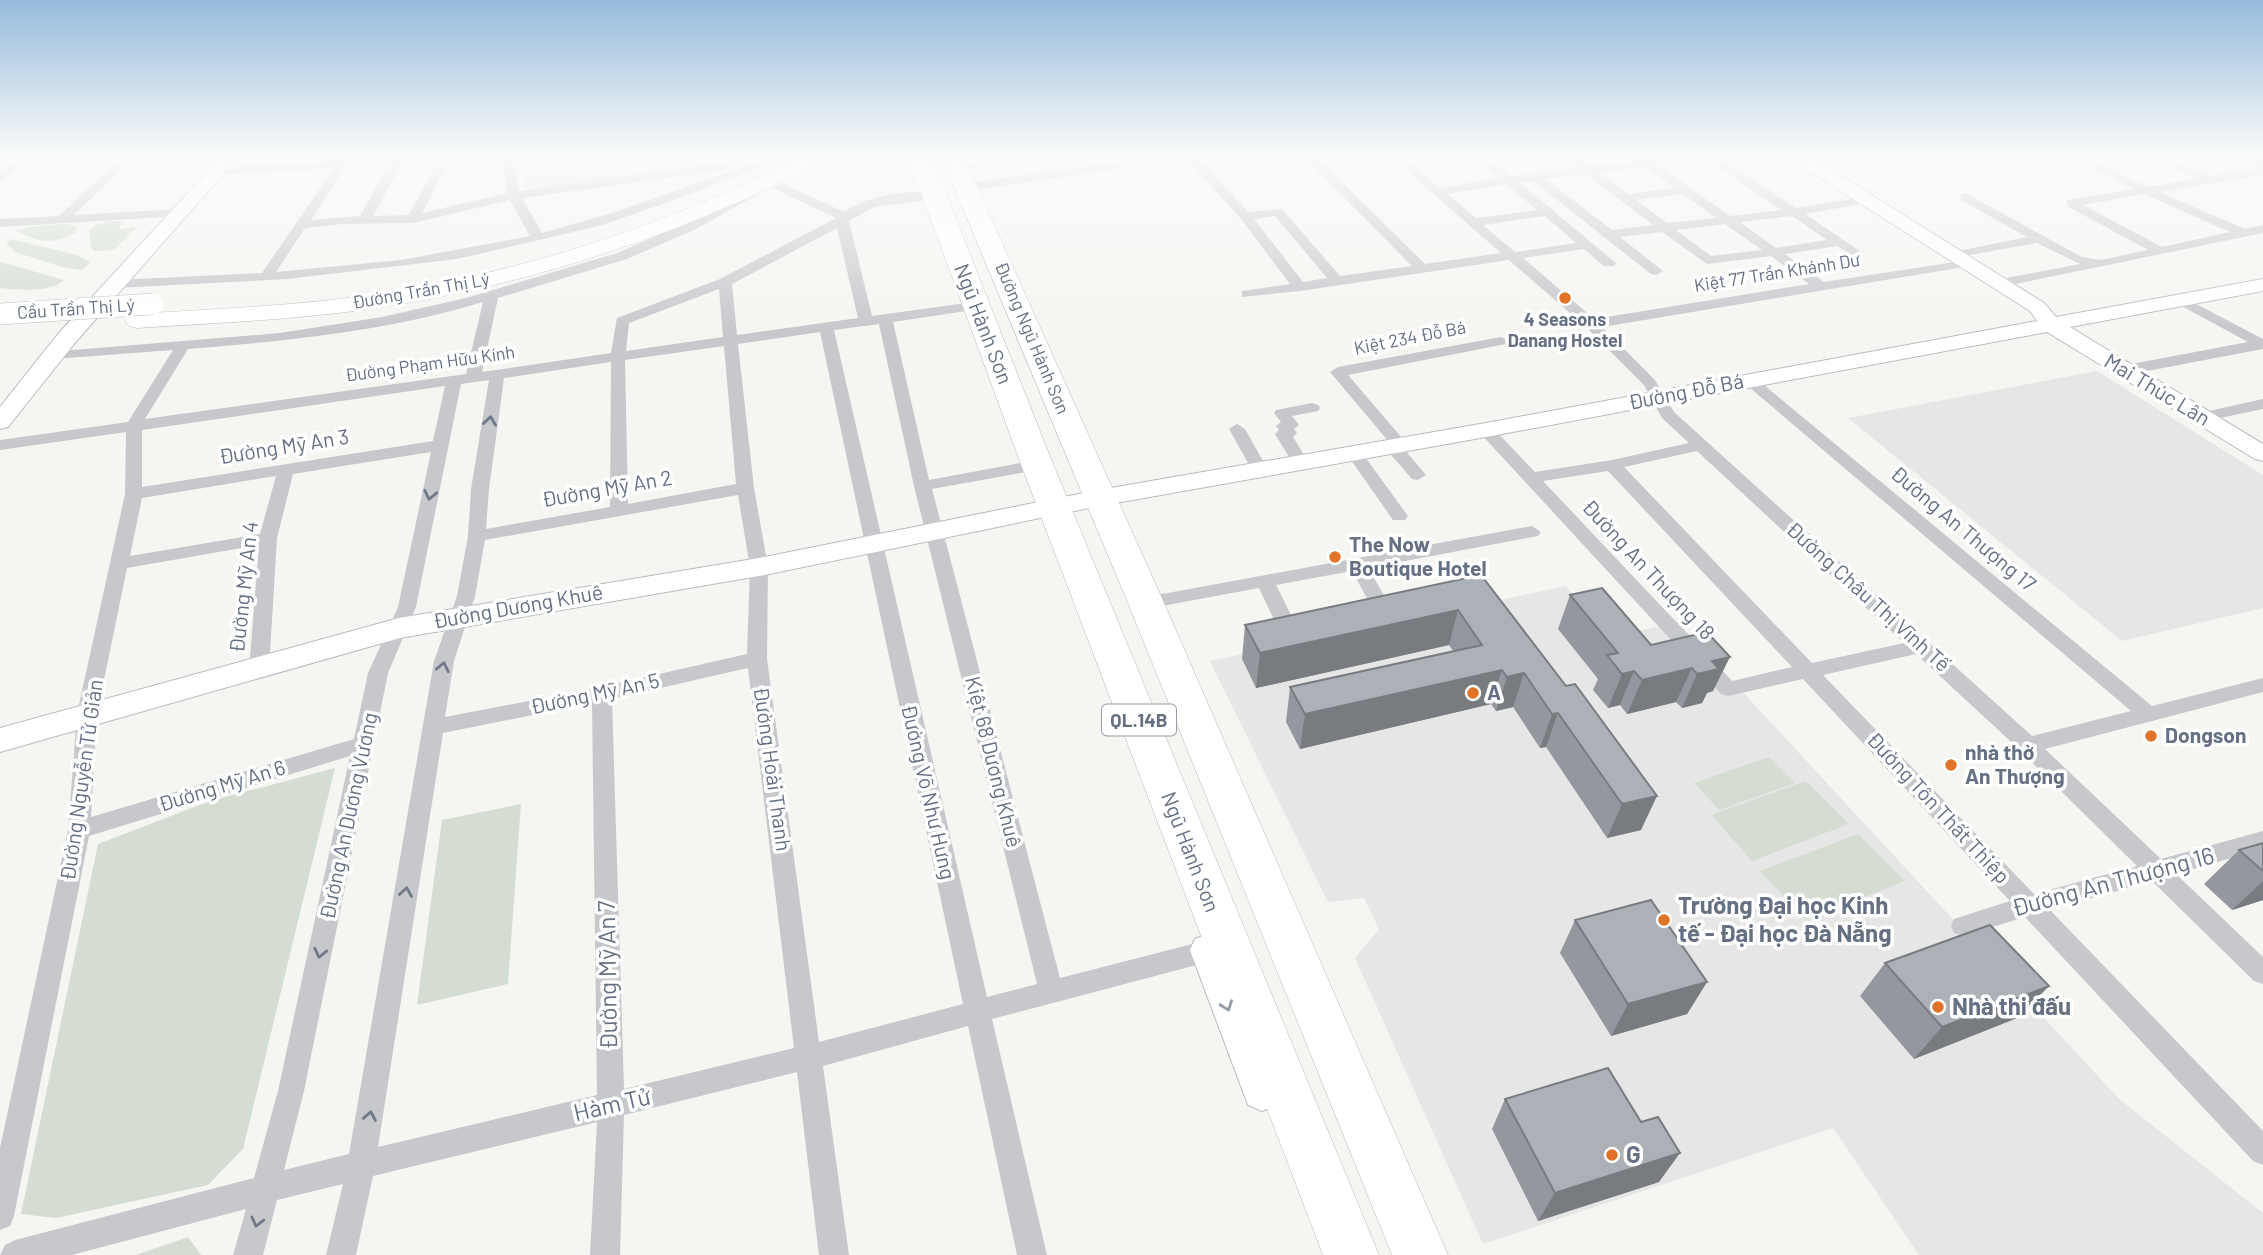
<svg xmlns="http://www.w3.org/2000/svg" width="2263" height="1255" font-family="Barlow,sans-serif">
	<rect width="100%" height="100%" fill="#f5f6f2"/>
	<g fill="#e6e6e6">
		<path d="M533 156H621L627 177 526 190 517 158Z"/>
		<path d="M2097 371 2263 475V608L2122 641 1848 418Z"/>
		<path d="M1566 586 1607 638 1678 622 2119 1099 2263 1213V1255H1919L1833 1128 1483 1244 1355 958 1379 929 1364 898 1328 902 1210 661Z"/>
	</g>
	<g fill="#d5ddd3">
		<path d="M111 221H124L118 229 137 227 114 250 94 251 91 247 89 230 96 225Z"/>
		<path d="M67 224 77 227 75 233C49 246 38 241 15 231L34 226Z"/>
		<path d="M11 239 77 255 91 262 82 270 62 267 15 252 6 243Z"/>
		<path d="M0 262 8 264 64 280C50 293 18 290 0 288Z"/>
		<path d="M1769 757 1795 783 1719 810 1694 783Z"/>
		<path d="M335 768 243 1149 208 1185 56 1218 21 1214 98 844 210 801Z"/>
		<path d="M1806 781 1849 824 1752 861 1711 815Z"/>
		<path d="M521 804 508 984 417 1005 442 820Z"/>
		<path d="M1858 834 1905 881 1806 920 1760 871Z"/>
		<path d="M188 1237 201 1255H136Z"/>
	</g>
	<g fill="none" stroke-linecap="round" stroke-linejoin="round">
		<defs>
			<g id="secondary">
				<path d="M222 156H239L74 344 8 427 0 429V407L58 334Z"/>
				<path d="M766 156H785L770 166 761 161Z"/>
				<path d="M1790 156H1809L2044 303 2056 317 2263 279V291L2070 327 2263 444V461L2255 459 2047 332 1486 437 1099 506 759 576 400 638 0 752V728L399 618 759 558 1099 490 1486 423 2037 321 2030 311 1792 160Z"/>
				<path d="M1208 934 1221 939 1226 950 1281 1092 1276 1105 1262 1111 1248 1105 1190 950 1195 939Z"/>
			</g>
			<path id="primary" d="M805 156H829L826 160C682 234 530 286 369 309 292 320 215 323 137 328L129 326 125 321 129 316 137 314C215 309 293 306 371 295 523 273 667 225 805 156Z"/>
			<g id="highway">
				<path d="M905 156H927L942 184 1051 459 1379 1255H1323L1019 459 918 184Z"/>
				<path d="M941 156H963L1164 603 1448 1255H1392L1128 603Z"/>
			</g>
		</defs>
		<use href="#secondary" stroke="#b8bbc0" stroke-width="2"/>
		<use href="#primary" stroke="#b6b9be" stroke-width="1"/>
		<use href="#highway" stroke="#b6b8bc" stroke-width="1"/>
		<g fill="#c6c8cc" fill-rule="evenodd">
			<path d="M19 156H32L0 181V171Z"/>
			<path d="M123 156H135L74 215 179 209 183 210V216L0 227V219L59 216Z"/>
			<path d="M345 156 351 160 394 156H484L478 159 449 161 422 213 507 193 501 156H513L519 191 720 163 736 156 742 160 723 170 522 198 542 233 615 212 766 159 776 161 674 200 599 226 457 259 287 279 116 288 109 284 116 280 262 273 334 168 217 175 213 174V168L339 160ZM437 162 409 215 373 216 402 164ZM389 165 360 216 311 220 346 167ZM510 200 530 236 401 260 276 272 305 228 343 224 413 223Z"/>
			<path d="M638 156H665L659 159 635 161 633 159Z"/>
			<path d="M997 156H1014L959 174 953 170Z"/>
			<path d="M1157 156H1184L1178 159 968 191 962 187 968 183Z"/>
			<path d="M1184 156H1196L1248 212 1282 209 1340 276 1412 266 1303 156H1315L1425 264 1501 253 1390 156H1403L1440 188 1499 178 1473 156H1486L1511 176 1578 168 1564 156H1577L1591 166 1637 161 1638 157 1650 159 1717 156 1796 208 1871 196V202L1805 214 1861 252 1854 256 1837 246 1785 254 1824 282 1975 259 1977 262 1970 266 1602 327 1655 380 1674 412 2032 736 2131 711 1743 382 1740 379 1743 376H1753L2152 706 2263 678V692L2045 749 2161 859 2263 831V849L2176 874 2263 957V984L2254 981 2152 881 2050 910 2263 1131V1165L2253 1161 2025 917 1963 936 1954 933 1951 926 1954 919 2010 901 1803 679 1728 696 1721 694 1480 433 1478 430 1480 427H1492L1535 472 1612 460 1689 443 1662 418 1644 385 1586 327 1509 260 1300 291 1242 297V291L1290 284 1241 219ZM1706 159 1782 210 1730 216 1658 165ZM1645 167 1675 188 1628 194 1599 172ZM1586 174 1653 225 1612 230 1546 179ZM1533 181 1651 274 1656 275 1663 271 1620 237 1662 232 1707 264 1771 256 1809 284 1594 319 1523 258 1584 249 1604 266H1614L1616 263 1519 182ZM1506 184 1537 210 1476 218 1447 194ZM1683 194 1716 218 1667 223 1636 200ZM1275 216 1327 278 1303 282 1254 219ZM1545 216 1576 243 1515 252 1483 225ZM1792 216 1827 240 1776 248 1740 222ZM1725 224 1762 250 1711 256 1676 230ZM1697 451 1904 643 1812 663 1624 467ZM1608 471 1792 667 1732 681 1543 481ZM1916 654 2007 738 2137 866 2034 894 1823 675Z"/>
			<path d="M2068 156H2082L2147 187 2196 179 2149 156H2164L2211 176 2260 168 2236 156H2251L2263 161V175L2159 192 2245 229 2263 225V233L2001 287 1996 286V280L2080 264 2037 243 1953 258V252L2027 237 1961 200V194L1965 193 2082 257 2101 260 2148 250 2067 206V200L2133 189ZM2144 194 2230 232 2162 247 2083 205Z"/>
			<path d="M771 178 844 212C865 197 905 189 930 193L932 196 926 200 874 207 849 221 872 316 966 303 973 307 966 311 893 322 929 480 1026 462 1034 467 1026 472 932 489 1060 978 1208 940 1217 943 1220 951 1217 959 1208 962 992 1019 1047 1255H1017L968 1026 823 1066 849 1255H819L797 1072 624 1115 620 1255H590L597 1122 373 1176 356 1255H326L343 1184 277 1200 263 1255H233L246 1209 72 1255H0L5 1245 15 1240 254 1178 278 1091 350 756 89 836 14 1216 10 1226 0 1230V1148L68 830 77 714 125 494 126 432 0 450V440L128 422 173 350 54 359 47 355 49 352 280 333 382 317 466 298 617 253 686 223ZM771 187 836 218 720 279 617 318 611 353 482 372 498 298 627 259 696 229ZM837 228 858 318 737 335 732 284ZM719 289 723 337 626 351 629 323ZM483 302 466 374 145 419 188 349C287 341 388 331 483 302ZM879 324 914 486 1037 984 987 997 834 330ZM820 332 963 1004 819 1042 767 659 768 567 754 488 738 344ZM724 346 736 484 628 504 625 360ZM611 362 610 507 486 529 489 489 504 378ZM489 380 471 489 468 536 457 596 434 661 349 1154 284 1170 304 1091 388 673 416 607 461 384ZM445 386 433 441 142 487V430ZM431 452 398 607 368 673 354 739 91 817 97 714 127 568 259 545 249 669 252 674H266L269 669 277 538 293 474ZM276 476 260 534 130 556 142 498ZM738 495 750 567 747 654 602 687 445 717 454 661 475 596 485 540ZM748 668 794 1048 624 1089 612 699ZM592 703 597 1095 378 1147 443 733Z"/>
			<path d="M2181 296 2263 339V349L2126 375 2121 373 2118 370 2121 367 2126 365 2248 342 2176 303 2174 300Z"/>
			<path d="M1501 337 1508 341 1506 344 1348 375 1408 445 1404 449 1426 475 1418 480 1412 479 1386 449 1384 446 1389 442 1330 372 1338 367Z"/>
			<path d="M2263 399V409L2201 422 2193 417 2195 414Z"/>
			<path d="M1312 403 1318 405 1320 408 1318 411 1292 416 1299 425 1294 429 1297 433 1293 437 1309 463 1301 468 1295 467 1275 434 1279 430 1276 426 1281 422 1274 413 1276 410Z"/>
			<path d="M1237 424 1245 429 1268 470 1266 474 1260 475 1252 470 1229 429Z"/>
			<path d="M1354 448 1360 450 1405 512 1408 516 1405 520H1393L1346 453Z"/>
			<path d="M1532 526 1541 532 1538 536 1368 568 1388 602 1386 607H1372L1352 571 1276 585 1293 619 1290 624H1276L1259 588 1146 609 1139 608 1137 603 1139 598 1146 597Z"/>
		</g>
		<use href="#secondary" fill="#fff" fill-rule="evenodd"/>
		<use href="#primary" fill="#fff" fill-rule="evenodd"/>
		<use href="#highway" fill="#fff" fill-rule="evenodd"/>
		<defs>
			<path id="primary-bridge" d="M0 314 153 304"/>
		</defs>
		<use href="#primary-bridge" stroke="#b6b9be" stroke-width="22" stroke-linecap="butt"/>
		<use href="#primary-bridge" stroke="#fff" stroke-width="21"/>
	</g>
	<g fill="#94989e">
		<path d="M1481 575 1641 830 1607 838 1546 747 1540 748 1513 707 1496 711 1491 704 1300 749 1286 722 1290 687 1453 651 1449 645 1256 688 1242 659 1245 625Z"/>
		<path d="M1570 595 1651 645 1707 632 1713 691 1707 693 1702 703 1682 708 1676 702 1627 714 1620 705 1608 708 1593 690 1598 679 1558 629Z"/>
		<path d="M2263 843V900L2232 910 2204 884 2239 850Z"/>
		<path d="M1575 920 1707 982 1687 1014 1611 1036 1560 953Z"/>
		<path d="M1885 963 2049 986 2017 1018 1914 1059 1860 996Z"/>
		<path d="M1505 1099 1659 1182 1538 1221 1492 1129Z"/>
	</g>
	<g fill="#787c81">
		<path d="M1458 610 1449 645 1256 688 1260 653Z"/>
		<path d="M1730 657 1713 691 1707 693 1702 703 1682 708 1697 674 1712 661Z"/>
		<path d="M1692 668 1676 702 1627 714 1642 680Z"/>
		<path d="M1502 670 1491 704 1300 749 1305 714Z"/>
		<path d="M1634 671 1620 705 1608 708 1622 674Z"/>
		<path d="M1524 673 1513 707 1496 711 1507 677Z"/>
		<path d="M1558 713 1546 747 1540 748 1552 714Z"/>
		<path d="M1657 796 1641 830 1607 838 1622 804Z"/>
		<path d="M2263 881V900L2232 910Z"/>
		<path d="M1707 982 1687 1014 1611 1036 1628 1004Z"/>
		<path d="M2049 986 2017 1018 1914 1059 1942 1027Z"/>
		<path d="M1680 1153 1659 1182 1538 1221 1555 1193Z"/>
	</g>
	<g fill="#acb1b8" stroke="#787c81" stroke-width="2">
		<path d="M1481 575 1566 686 1575 684 1657 796 1622 804 1558 713 1552 714 1524 673 1507 677 1502 670 1305 714 1290 687 1482 645 1458 610 1260 653 1245 625Z"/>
		<path d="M1602 588 1651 645 1707 632 1730 657 1712 661 1719 669 1697 674 1692 668 1642 680 1634 671 1622 674 1607 655 1618 653 1570 595Z"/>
		<path d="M2263 843V871L2239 850Z"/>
		<path d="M1651 900 1707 982 1628 1004 1575 920Z"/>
		<path d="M1990 925 2049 986 1942 1027 1885 963Z"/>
		<path d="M1608 1068 1641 1122 1658 1117 1680 1153 1555 1193 1505 1099Z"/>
	</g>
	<defs><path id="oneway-chevron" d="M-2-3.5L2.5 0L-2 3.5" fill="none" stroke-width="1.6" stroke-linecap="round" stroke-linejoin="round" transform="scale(1.75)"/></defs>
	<g stroke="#6f798a">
		<use href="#oneway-chevron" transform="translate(490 421) rotate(-82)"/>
		<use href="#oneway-chevron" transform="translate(430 495) rotate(102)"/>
		<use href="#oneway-chevron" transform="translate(443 667) rotate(-78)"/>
		<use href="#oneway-chevron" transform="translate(406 892) rotate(-81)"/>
		<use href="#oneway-chevron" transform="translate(320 953) rotate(102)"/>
		<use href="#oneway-chevron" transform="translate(370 1116) rotate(-80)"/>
		<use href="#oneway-chevron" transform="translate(257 1222) rotate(105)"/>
	</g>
	<use stroke="#939ba8" href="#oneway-chevron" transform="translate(1227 1006) rotate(70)"/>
	<linearGradient id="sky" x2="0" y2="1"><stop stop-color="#97bbdc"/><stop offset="0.47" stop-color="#fafbf9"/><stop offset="1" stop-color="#fafbf9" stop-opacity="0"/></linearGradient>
	<rect width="2263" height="331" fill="url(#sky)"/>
	<g fill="#e07328" stroke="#fff" stroke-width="2.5">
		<circle cx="1565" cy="298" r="7"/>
		<circle cx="1335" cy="557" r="7"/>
		<circle cx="1473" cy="693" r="7"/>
		<circle cx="2151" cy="736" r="7"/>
		<circle cx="1951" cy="765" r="7"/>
		<circle cx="1664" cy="920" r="7"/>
		<circle cx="1938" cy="1007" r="7"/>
		<circle cx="1612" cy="1155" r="7"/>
	</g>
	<g text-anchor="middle" stroke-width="7" stroke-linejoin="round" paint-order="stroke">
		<g font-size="18" fill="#657083" stroke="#fff">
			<text transform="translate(1777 273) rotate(-9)" y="6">Kiệt 77 Trần Khánh Dư</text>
			<text transform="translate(421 291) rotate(-10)" y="6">Đường Trần Thị Lý</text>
			<text transform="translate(76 309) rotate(-4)" y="6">Cầu Trần Thị Lý</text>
			<text transform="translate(1032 338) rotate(67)" y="6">Đường Ngũ Hành Sơn</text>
			<text transform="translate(1410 338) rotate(-11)" y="6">Kiệt 234 Đỗ Bá</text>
			<text transform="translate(430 364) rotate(-8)" y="6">Đường Phạm Hữu Kính</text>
		</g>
		<g font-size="18" font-weight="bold" fill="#657083" stroke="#fff">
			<text x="1565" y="326">4 Seasons<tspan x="1565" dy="21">Danang Hostel</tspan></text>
		</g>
		<rect fill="#fff" stroke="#939ba8" stroke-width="2" x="1102" y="704.5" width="74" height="31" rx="5"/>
		<g font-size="19" font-weight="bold" fill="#657083">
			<text x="1139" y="727">QL.14B</text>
		</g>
		<g font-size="21" fill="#657083" stroke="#fff">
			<text transform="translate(983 324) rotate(69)" y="7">Ngũ Hành Sơn</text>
			<text transform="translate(2157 390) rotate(31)" y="7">Mai Thúc Lân</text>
			<text transform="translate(1686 392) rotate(-11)" y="7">Đường Đỗ Bá</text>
			<text transform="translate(284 447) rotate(-9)" y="7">Đường Mỹ An 3</text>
			<text transform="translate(607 489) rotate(-10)" y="7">Đường Mỹ An 2</text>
			<text transform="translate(1963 529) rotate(40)" y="7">Đường An Thượng 17</text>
			<text transform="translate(1648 570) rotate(47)" y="7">Đường An Thượng 18</text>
			<text transform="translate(244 587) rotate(-84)" y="7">Đường Mỹ An 4</text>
			<text transform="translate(1868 597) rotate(42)" y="7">Đường Châu Thị Vĩnh Tế</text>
			<text transform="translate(518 607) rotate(-10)" y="7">Đường Dương Khuê</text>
			<text transform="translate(595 694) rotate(-12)" y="7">Đường Mỹ An 5</text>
			<text transform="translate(993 762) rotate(76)" y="7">Kiệt 68 Dương Khuê</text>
			<text transform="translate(772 769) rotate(82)" y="7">Đường Hoài Thanh</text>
			<text transform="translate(82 780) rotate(-82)" y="7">Đường Nguyễn Tử Giản</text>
			<text transform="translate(222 786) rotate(-17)" y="7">Đường Mỹ An 6</text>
			<text transform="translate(928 792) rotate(77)" y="7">Đường Võ Như Hưng</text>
			<text transform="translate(1938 808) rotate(47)" y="7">Đường Tôn Thất Thiệp</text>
			<text transform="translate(349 816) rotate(-78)" y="7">Đường An Dương Vương</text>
			<text transform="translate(1190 852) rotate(69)" y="7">Ngũ Hành Sơn</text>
		</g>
		<g font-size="21" font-weight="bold" fill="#657083" stroke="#fff" text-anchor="start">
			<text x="1349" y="552">The Now<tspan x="1349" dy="24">Boutique Hotel</tspan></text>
			<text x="1487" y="700">A</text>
			<text x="2165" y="743">Dongson</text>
			<text x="1965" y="760">nhà thờ<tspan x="1965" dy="24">An Thượng</tspan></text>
		</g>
		<g font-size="24" fill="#657083" stroke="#fff">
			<text transform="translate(2113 882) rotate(-15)" y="8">Đường An Thượng 16</text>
			<text transform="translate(608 975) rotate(-91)" y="8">Đường Mỹ An 7</text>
			<text transform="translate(612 1105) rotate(-13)" y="8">Hàm Tử</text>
		</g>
		<g font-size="24" font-weight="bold" fill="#657083" stroke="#fff" text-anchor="start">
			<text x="1678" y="914">Trường Đại học Kinh<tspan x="1678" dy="28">tế - Đại học Đà Nẵng</tspan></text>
			<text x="1952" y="1015">Nhà thi đấu</text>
			<text x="1626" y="1163">G</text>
		</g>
	</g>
</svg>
